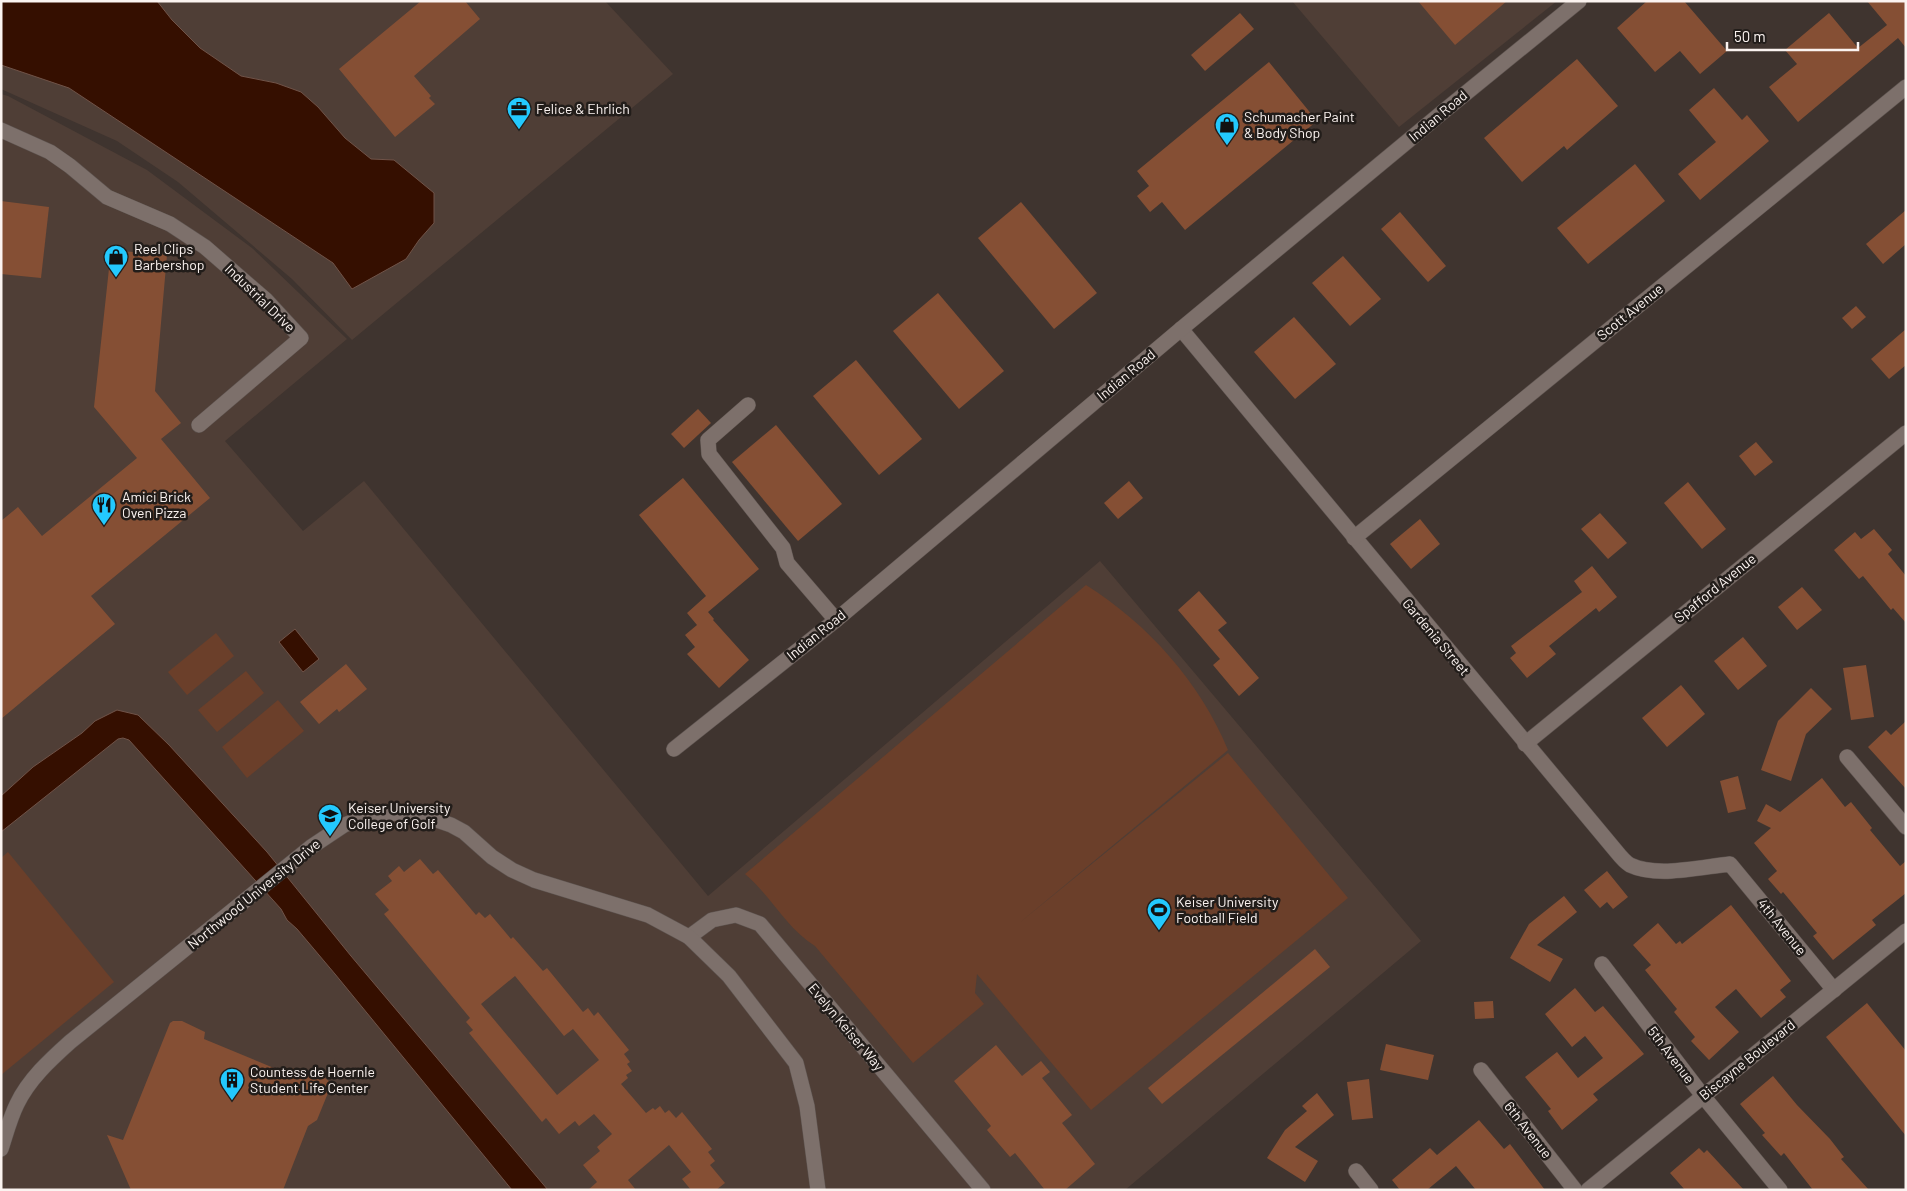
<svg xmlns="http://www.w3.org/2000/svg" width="1907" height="1191" font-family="Barlow,sans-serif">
	<rect width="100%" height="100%" fill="#3f342f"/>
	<g fill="#4f3e36">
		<path d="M1 1H605L673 74 352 340 292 279 178 182 117 141 1 89Z"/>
		<path d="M1292 1H1557L1399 127Z"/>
		<path d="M1 94 8 96 147 170 252 248 347 339 225 441 303 531 364 481 708 896 1100 561 1421 941 1125 1190H1Z"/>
	</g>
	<g fill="#6b3f2a">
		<path d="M1086 585C1148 624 1200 682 1228 750L1018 924 1228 753 1348 898 1091 1110 977 974 975 993 984 1004 913 1063 815 946C786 928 771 896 745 874Z"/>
		<path d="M216 633 234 656 187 695 168 672Z"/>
		<path d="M246 671 264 693 217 732 198 710Z"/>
		<path d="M278 700 304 731 247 778 222 747Z"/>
		<path d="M8 852 114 982 1 1075V858Z"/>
	</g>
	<g fill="#350f00" stroke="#705348">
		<path d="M1 1H157L172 20 200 48 241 76 276 83 301 92 318 107 345 138 371 159 394 160 434 193V223L419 240 406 259 352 289 333 263 69 88 1 65Z"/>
		<path d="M295 629 319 659 303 672 279 642Z"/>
		<path d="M117 710 138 715 169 745 267 852 351 956 548 1190H512L335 974 297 929 287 920 281 909 129 740 123 738 118 739 1 832V796L33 767 82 733 95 721Z"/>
	</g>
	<g fill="#854f34" fill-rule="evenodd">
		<path d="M421 1H465L480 19 414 76 431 96 429 98 435 104 395 137 339 69Z"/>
		<path d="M1418 1H1507L1455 45Z"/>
		<path d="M1647 1H1684L1727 51 1700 74 1680 51 1655 72 1617 28Z"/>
		<path d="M1867 1H1906V48L1898 38 1798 122 1769 87 1797 64 1785 50 1829 13 1858 48 1887 25Z"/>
		<path d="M1240 13 1254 29 1205 71 1191 55Z"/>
		<path d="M1577 59 1618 106 1567 150 1564 146 1522 182 1484 138Z"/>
		<path d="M1269 62 1317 121 1185 230 1162 202 1150 212 1137 196 1149 186 1137 171Z"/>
		<path d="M1714 88 1742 120 1747 115 1769 141 1700 200 1678 174 1716 142 1689 110Z"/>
		<path d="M1635 164 1665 201 1588 264 1557 228Z"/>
		<path d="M1 201 49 207 41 278 1 274Z"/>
		<path d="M1021 202 1097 293 1054 329 978 238Z"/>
		<path d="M1906 210V244L1883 264 1866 244Z"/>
		<path d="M1400 212 1446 266 1428 282 1381 229Z"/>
		<path d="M111 250 167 255 155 391 181 423 161 439 210 498 91 596 115 624 1 719V521L18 507 42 536 137 458 94 407Z"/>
		<path d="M1343 256 1381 299 1350 326 1312 283Z"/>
		<path d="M938 293 1004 371 959 409 893 331Z"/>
		<path d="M1856 306 1866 317 1852 329 1842 318Z"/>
		<path d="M1294 317 1336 364 1295 399 1254 352Z"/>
		<path d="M1906 329V365L1889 379 1871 359Z"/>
		<path d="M856 360 922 439 879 475 813 396Z"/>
		<path d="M698 409 711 423 684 448 671 434Z"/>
		<path d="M776 425 842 504 798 541 732 462Z"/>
		<path d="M1756 442 1773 462 1755 476 1739 456Z"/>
		<path d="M683 478 759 569 708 612 714 619 713 620 749 660 719 688 687 654 695 647 685 635 697 625 687 613 706 596 639 515Z"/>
		<path d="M1129 481 1143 498 1118 519 1104 503Z"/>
		<path d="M1688 482 1726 529 1702 549 1664 503Z"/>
		<path d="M1600 513 1627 543 1608 559 1581 529Z"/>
		<path d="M1420 519 1440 544 1411 569 1390 544Z"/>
		<path d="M1874 529 1892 550 1888 554 1906 576V623L1893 608 1891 610 1863 576 1859 579 1834 550 1855 532 1861 539Z"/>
		<path d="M1592 566 1617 597 1599 612 1596 608 1549 646 1556 654 1527 678 1510 658 1516 653 1511 646 1582 592 1574 581Z"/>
		<path d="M1802 587 1822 610 1797 630 1778 607Z"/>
		<path d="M1199 591 1227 623 1218 630 1259 678 1239 696 1213 665 1220 659 1178 610Z"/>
		<path d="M1743 637 1767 666 1738 690 1714 661Z"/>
		<path d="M346 664 367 689 339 712 337 709 319 724 300 702Z"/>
		<path d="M1866 665 1874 717 1851 720 1843 668Z"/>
		<path d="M1681 685 1705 714 1667 747 1642 718Z"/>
		<path d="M1811 688 1832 709 1806 734 1791 781 1761 770 1778 721Z"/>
		<path d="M1906 721V789L1868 747 1886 730 1891 735Z"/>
		<path d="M1738 776 1746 809 1728 813 1720 781Z"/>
		<path d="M1822 778 1845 807 1851 802 1872 828 1870 830 1900 866 1906 861V893L1872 920 1876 925 1833 960 1813 936 1817 933 1783 892 1781 894 1768 879 1777 871 1754 843 1771 828 1757 821 1766 804 1780 812Z"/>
		<path d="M420 859 433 874 438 870 476 915 479 912 485 918 490 914 511 939 513 937 543 971 547 968 583 1012 588 1008 594 1016 598 1012 629 1050 624 1054 630 1062 627 1064 632 1071 626 1075 628 1078 621 1084 646 1113 653 1108 655 1110 660 1106 665 1113 669 1110 676 1118 682 1112 712 1149 708 1152 715 1161 710 1165 725 1183 716 1190H691L682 1179 691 1172 669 1145 628 1180 636 1190H588L597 1182 583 1165 600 1151 597 1147 612 1134 594 1114 579 1126 575 1121 559 1134 546 1118 542 1122 469 1033 473 1030 466 1022 470 1018 384 914 389 910 375 894 392 881 388 876 399 866 404 872ZM515 976 564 1036 573 1029 599 1060 557 1095 481 1004Z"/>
		<path d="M1607 871 1628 897 1613 909 1607 902 1600 908 1584 890Z"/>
		<path d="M1564 896 1577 912 1537 945 1563 959 1550 982 1510 958 1529 924Z"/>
		<path d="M1731 905 1791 981 1780 990 1786 997 1761 1018 1736 989 1715 1007 1739 1032 1709 1060 1691 1041 1695 1037 1674 1012 1677 1009 1645 970 1651 965 1633 945 1658 923 1676 944 1680 941 1682 944Z"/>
		<path d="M1315 949 1330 967 1162 1104 1148 1088Z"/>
		<path d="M1575 988 1595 1012 1603 1006 1644 1054 1593 1094 1598 1100 1562 1130 1548 1111 1551 1109 1525 1077 1557 1052 1578 1078 1603 1058 1585 1036 1572 1047 1545 1014Z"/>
		<path d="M1493 1001 1494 1018 1475 1019 1474 1002Z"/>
		<path d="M1867 1003 1906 1051V1136L1826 1037Z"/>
		<path d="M173 1021H182L205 1032 204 1039 286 1073 292 1068 325 1078 330 1082V1088L317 1120 308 1126 283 1190H131L107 1135 123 1140 170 1023Z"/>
		<path d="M1386 1044 1434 1055 1428 1080 1380 1070Z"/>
		<path d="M996 1045 1022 1076 1041 1061 1050 1072 1042 1078 1072 1115 1062 1123 1095 1164 1065 1190H1045L1015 1153 1010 1157 987 1130 991 1126 954 1081Z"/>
		<path d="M1773 1076 1797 1105 1830 1139 1844 1157 1841 1159 1869 1190H1813L1784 1153 1781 1156 1762 1135 1765 1133 1740 1104Z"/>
		<path d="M1369 1079 1373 1118 1352 1120 1347 1082Z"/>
		<path d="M1317 1093 1334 1115 1295 1147 1318 1161 1305 1182 1267 1158 1285 1130 1307 1111 1302 1106Z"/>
		<path d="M1479 1120 1504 1149 1510 1144 1545 1190H1476L1456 1166 1427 1190H1400L1392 1180 1430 1148 1437 1155Z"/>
		<path d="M1699 1148 1704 1153 1707 1150 1744 1190H1685L1670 1173Z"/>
	</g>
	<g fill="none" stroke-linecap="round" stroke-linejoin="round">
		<defs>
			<g id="street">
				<path d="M1 130 50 152 70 166 107 197 170 224 205 247 266 300 301 338 199 425"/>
				<path d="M1181 329 1616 851C1620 856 1625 862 1630 865 1657 878 1701 867 1730 864L1834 990"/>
				<path d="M748 405 708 440 709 454 783 548 787 563 836 620"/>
				<path d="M1354 538 1906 87"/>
				<path d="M1525 744 1906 433"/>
				<path d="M674 749 836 620 1181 329 1444 111 1579 1"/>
				<path d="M1847 757 1906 827"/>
				<path d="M689 937 712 920 736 915 760 924 983 1190"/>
				<path d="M1602 964 1703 1096 1780 1190"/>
				<path d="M1481 1070 1575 1190"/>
				<path d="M1 1149C6 1134 10 1118 17 1104 29 1079 50 1060 70 1042L311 847 344 825 369 816 397 813 425 816 451 825 464 832 492 857 512 870 534 880 648 915 689 937 729 976 796 1063 807 1106 818 1190"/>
				<path d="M1356 1171 1371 1190"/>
				<path d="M1588 1190 1906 931"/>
			</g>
		</defs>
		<use href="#street" stroke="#5d534f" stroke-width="16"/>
		<use href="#street" stroke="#7d706b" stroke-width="15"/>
	</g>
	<defs>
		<symbol id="office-pin" viewBox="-11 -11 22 30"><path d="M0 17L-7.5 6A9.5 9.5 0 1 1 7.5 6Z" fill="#23c9fe" stroke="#221d1a"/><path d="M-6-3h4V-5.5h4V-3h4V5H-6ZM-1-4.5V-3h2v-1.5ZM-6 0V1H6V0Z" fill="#111"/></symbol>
		<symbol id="shop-pin" viewBox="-11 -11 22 30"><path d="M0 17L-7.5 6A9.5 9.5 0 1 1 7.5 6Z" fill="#23c9fe" stroke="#221d1a"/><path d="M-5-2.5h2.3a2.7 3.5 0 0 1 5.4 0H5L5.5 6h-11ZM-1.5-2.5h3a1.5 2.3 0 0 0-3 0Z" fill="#111"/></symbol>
		<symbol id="restaurant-pin" viewBox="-11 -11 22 30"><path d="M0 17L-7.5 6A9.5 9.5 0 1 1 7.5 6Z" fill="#23c9fe" stroke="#221d1a"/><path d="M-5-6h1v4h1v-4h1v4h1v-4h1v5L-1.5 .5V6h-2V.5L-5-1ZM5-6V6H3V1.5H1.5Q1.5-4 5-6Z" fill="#111"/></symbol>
		<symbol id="university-pin" viewBox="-11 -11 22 30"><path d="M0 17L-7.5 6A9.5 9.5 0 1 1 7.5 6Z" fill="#23c9fe" stroke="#221d1a"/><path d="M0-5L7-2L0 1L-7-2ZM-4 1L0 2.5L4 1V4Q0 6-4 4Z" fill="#111"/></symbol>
		<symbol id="stadium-pin" viewBox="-11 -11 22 30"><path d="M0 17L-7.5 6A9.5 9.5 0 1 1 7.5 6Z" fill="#23c9fe" stroke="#221d1a"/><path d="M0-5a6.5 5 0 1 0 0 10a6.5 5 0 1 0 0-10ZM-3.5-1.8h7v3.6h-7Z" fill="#111"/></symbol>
		<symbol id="building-pin" viewBox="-11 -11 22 30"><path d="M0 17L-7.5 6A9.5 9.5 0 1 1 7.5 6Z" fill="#23c9fe" stroke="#221d1a"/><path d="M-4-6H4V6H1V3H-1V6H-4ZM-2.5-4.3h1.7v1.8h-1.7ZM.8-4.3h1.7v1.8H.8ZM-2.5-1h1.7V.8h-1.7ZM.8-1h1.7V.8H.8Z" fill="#111"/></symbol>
	</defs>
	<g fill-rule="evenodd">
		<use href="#office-pin" x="505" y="95" width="28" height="38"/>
		<use href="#shop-pin" x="1213" y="111" width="28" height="38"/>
		<use href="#shop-pin" x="102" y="243" width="28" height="38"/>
		<use href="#restaurant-pin" x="90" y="491" width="28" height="38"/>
		<use href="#university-pin" x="316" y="802" width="28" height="38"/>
		<use href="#stadium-pin" x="1145" y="896" width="28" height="38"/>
		<use href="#building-pin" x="218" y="1066" width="28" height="38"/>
	</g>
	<g text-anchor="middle" stroke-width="5" stroke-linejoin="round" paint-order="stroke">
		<g font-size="14" fill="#fbf3f0" stroke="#221d1a" text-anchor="start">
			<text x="536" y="114">Felice &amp; Ehrlich</text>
			<text x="1244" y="122">Schumacher Paint<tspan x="1244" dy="16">&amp; Body Shop</tspan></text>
			<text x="134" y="254">Reel Clips<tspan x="134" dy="16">Barbershop</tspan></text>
			<text x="122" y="502">Amici Brick<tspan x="122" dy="16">Oven Pizza</tspan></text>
			<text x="348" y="813">Keiser University<tspan x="348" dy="16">College of Golf</tspan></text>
			<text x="1176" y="907">Keiser University<tspan x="1176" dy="16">Football Field</tspan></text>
			<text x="250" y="1077">Countess de Hoernle<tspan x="250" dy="16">Student Life Center</tspan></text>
		</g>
		<g font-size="14" fill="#fbf3f0" stroke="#221d1a">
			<text transform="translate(1438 116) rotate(-40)" y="5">Indian Road</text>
			<text transform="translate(260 298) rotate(44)" y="5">Industrial Drive</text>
			<text transform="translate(1630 312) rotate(-39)" y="5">Scott Avenue</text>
			<text transform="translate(1126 375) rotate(-40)" y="5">Indian Road</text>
			<text transform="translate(1715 588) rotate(-39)" y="5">Spafford Avenue</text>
			<text transform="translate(816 635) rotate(-39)" y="5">Indian Road</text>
			<text transform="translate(1436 637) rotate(50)" y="5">Gardenia Street</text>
			<text transform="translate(254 894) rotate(-39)" y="5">Northwood University Drive</text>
			<text transform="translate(1782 927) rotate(51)" y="5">4th Avenue</text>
			<text transform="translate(846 1027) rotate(50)" y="5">Evelyn Keiser Way</text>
			<text transform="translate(1671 1055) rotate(53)" y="5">5th Avenue</text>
			<text transform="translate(1747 1060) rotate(-39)" y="5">Biscayne Boulevard</text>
			<text transform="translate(1528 1130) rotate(52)" y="5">6th Avenue</text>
		</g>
	</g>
	<rect width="1907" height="1191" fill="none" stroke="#fbf3f0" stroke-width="5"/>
	<path d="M1727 42v8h131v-8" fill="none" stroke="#fbf3f0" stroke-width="2.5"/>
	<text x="1734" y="42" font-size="15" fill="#fbf3f0" stroke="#221d1a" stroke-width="4" paint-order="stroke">50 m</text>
</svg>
